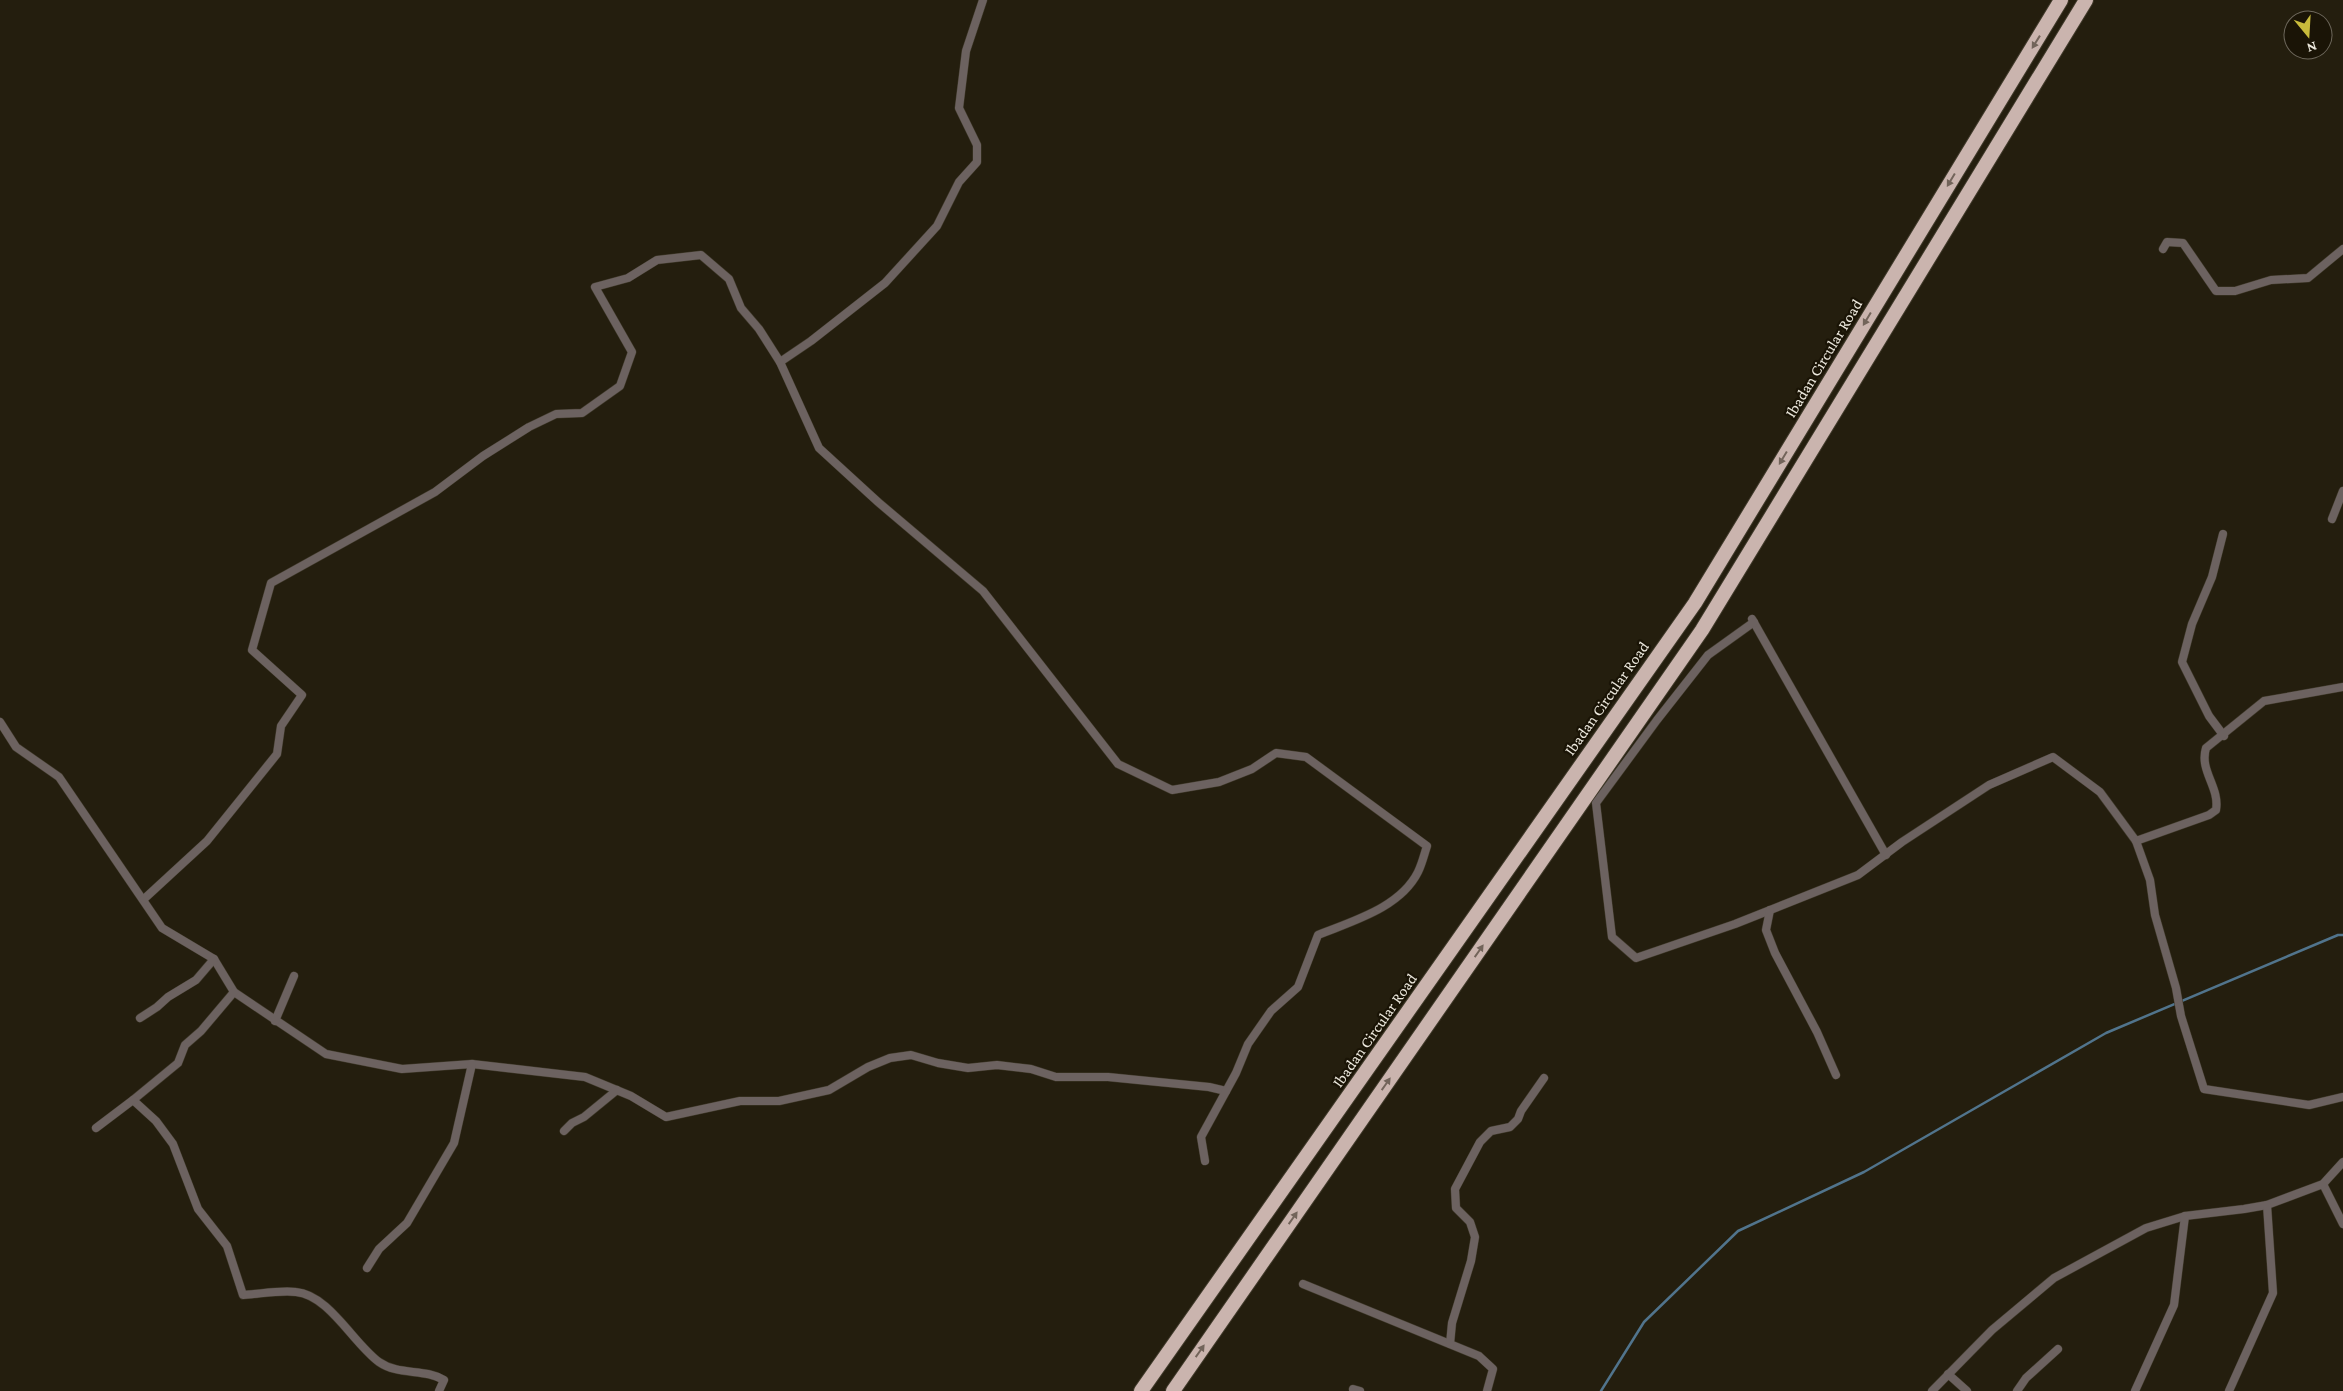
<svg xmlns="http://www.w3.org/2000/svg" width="2343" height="1391" font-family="'Crimson Pro',serif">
	<rect width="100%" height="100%" fill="#241e0e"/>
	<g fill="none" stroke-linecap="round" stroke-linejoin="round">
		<path stroke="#51748c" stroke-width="2.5" d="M1601 1391 1644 1322 1738 1231 1864 1172 2106 1033 2338 935H2343"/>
		<defs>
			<g id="minor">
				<path d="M2163 249 2167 242 2183 243 2216 291H2235L2271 280 2308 278 2343 249"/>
				<path d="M780 362 811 341 885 283 937 226 959 182 977 162V145L959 108 966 51 983 0"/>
				<path d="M2332 519 2343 491"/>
				<path d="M2223 534 2212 577 2192 624 2182 662 2209 716 2224 736"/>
				<path d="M1752 619 1886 855"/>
				<path d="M1754 622 1708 655 1657 720 1596 803 1612 937 1636 958 1735 924 1858 875 1902 842 1989 785 2053 757 2100 792 2136 841 2209 815 2216 810C2220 787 2199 771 2206 748L2264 701 2343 687"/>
				<path d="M0 722 16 747 59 777 162 928 214 959 234 992 326 1054 402 1069 472 1064 585 1077 631 1096 666 1117 740 1101H779L829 1090 868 1067 890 1058 911 1055 938 1063 968 1068 997 1065 1031 1069 1056 1077H1108L1209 1087 1226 1091"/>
				<path d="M2136 841 2150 880 2155 915 2176 988 2181 1016 2204 1089 2309 1105 2343 1097"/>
				<path d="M144 899 207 841 277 754 281 726 302 695 252 650 271 583 435 492 483 456 529 427 556 414 582 413 620 386 632 352 595 287 628 278 657 260 701 255 729 279 741 308 759 329 780 362 819 448 878 502 983 591 1118 764 1172 790 1219 782 1252 769 1276 753 1306 757 1427 846C1424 855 1422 864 1418 872 1400 908 1352 921 1318 935L1298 987 1271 1011 1248 1044 1236 1073 1201 1137 1205 1161"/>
				<path d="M1770 910 1766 930 1775 953 1817 1032 1836 1075"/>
				<path d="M234 992 201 1031 185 1045 178 1063 133 1100 156 1121 173 1144 198 1209 227 1246 243 1295C260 1294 280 1290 296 1292 329 1295 353 1343 379 1362 399 1376 424 1368 444 1380L439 1391"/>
				<path d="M140 1018 157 1007 168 997 196 980 214 959"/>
				<path d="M275 1021 294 976"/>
				<path d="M96 1128 133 1100"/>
				<path d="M564 1131 572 1123 584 1117 617 1090"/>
				<path d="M2323 1184 2343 1224"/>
				<path d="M367 1268 379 1249 407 1223 454 1143 472 1064"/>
				<path d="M1303 1284 1479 1356 1493 1369 1487 1391"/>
				<path d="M1450 1344 1452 1323 1471 1261 1475 1237 1470 1222 1456 1208 1455 1189 1480 1142 1491 1131 1510 1127 1518 1119 1521 1111 1544 1078"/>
				<path d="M1948 1374 1967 1391"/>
				<path d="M1353 1389 1360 1391"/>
				<path d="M1932 1391 1992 1330 2054 1278 2146 1228 2185 1216 2244 1209 2267 1205 2323 1184 2343 1162"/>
				<path d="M2017 1391 2026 1378 2058 1349"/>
				<path d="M2135 1391 2174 1305 2185 1216"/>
				<path d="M2229 1391 2273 1293 2267 1205"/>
			</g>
			<g id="trunk">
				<path d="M1141 1391 1695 603 2061 0"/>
				<path d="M1173 1391 1702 630 2086 0"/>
			</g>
		</defs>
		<use href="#minor" stroke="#403a2b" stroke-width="9"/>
		<use href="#trunk" stroke="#403a2b" stroke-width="16"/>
		<use href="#minor" stroke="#6c6260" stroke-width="8"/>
		<use href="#trunk" stroke="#cab4ae" stroke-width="14"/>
	</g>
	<defs><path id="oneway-solid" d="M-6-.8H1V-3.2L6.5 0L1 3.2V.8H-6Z" transform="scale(1.25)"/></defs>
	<g fill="#72645a">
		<use href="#oneway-solid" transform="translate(2036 42) rotate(122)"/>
		<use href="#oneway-solid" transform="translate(1951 180) rotate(121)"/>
		<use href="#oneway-solid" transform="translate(1867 319) rotate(121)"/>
		<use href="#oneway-solid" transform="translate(1783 458) rotate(121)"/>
		<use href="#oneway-solid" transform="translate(1479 951) rotate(-55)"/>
		<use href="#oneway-solid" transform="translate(1386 1084) rotate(-55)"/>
		<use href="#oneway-solid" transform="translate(1293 1218) rotate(-55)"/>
		<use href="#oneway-solid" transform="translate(1200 1351) rotate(-55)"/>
	</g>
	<g text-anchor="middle" stroke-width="4.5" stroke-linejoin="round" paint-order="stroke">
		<g font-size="16" fill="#ebe7dc" stroke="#1a1406">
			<text transform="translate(1823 358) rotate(-59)" y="6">Ibadan Circular Road</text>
			<text transform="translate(1606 698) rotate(-55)" y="6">Ibadan Circular Road</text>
			<text transform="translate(1374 1030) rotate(-55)" y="6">Ibadan Circular Road</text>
		</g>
	</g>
	<g transform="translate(2308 35) rotate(162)"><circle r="24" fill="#1a1406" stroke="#6e685c"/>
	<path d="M0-4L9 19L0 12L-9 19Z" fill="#c8bb3b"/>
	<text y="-8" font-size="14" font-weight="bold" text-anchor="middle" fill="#ebe7dc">N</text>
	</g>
</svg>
